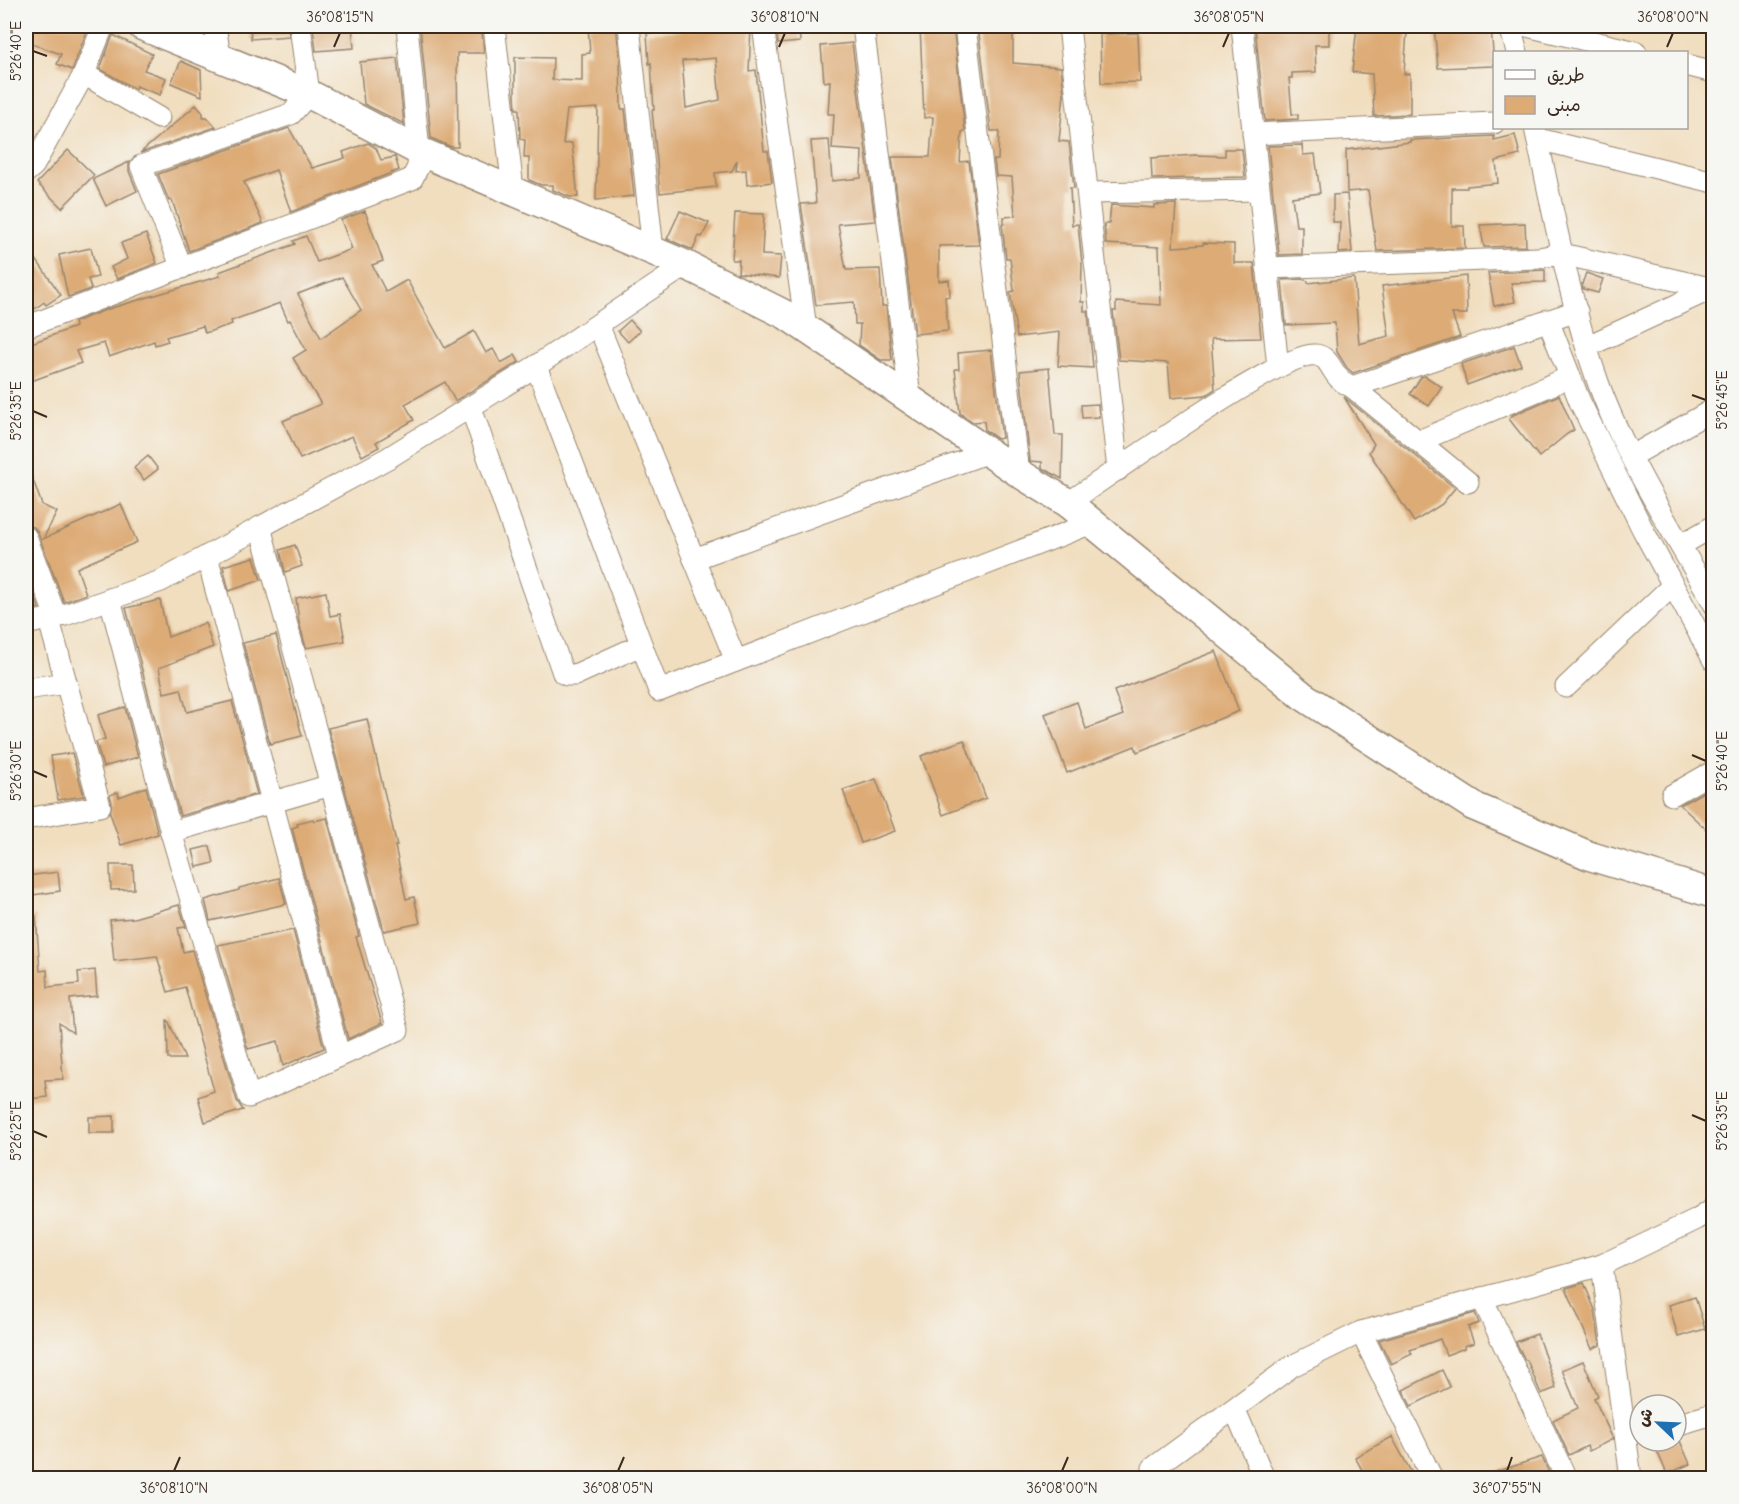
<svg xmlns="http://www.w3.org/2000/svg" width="1739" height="1504" font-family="'Comic Neue','Playpen Sans Arabic',sans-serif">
	<rect width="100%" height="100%" fill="#f6f6f2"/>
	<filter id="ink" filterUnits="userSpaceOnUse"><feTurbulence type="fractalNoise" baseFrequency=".0167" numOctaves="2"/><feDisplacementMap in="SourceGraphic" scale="12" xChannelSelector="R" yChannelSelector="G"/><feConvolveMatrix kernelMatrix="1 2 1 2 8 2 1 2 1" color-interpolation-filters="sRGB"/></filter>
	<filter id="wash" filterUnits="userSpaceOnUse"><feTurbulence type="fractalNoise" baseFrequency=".008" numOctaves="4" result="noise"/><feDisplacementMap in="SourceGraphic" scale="24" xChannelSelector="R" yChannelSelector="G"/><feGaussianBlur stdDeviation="1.35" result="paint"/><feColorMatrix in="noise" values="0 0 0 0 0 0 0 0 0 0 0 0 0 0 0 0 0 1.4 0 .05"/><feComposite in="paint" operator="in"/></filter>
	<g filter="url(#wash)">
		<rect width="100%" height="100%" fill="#f1debf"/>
		<g id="blocks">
			<g fill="#ddab76" fill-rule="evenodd">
				<path d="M26 26H89L72 70 57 64 61 54 26 42Z"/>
				<path d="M250 26H288L289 36 251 39Z"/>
				<path d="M313 26H352L354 48 316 51Z"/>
				<path d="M420 26H425V29L461 27V32L482 31 484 53H457L458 147H451L431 138Z"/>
				<path d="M588 26H616L620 60 621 109H625L634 196 596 200 598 108 567 110 563 144 572 143 578 197H570L553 190V185H541L529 180V158H524L525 140 520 139 519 109H516L515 94V57L553 58 552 80 582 81V54L590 53Z"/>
				<path d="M711 26H751L749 71 756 70 764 151H768L772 182 747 185 746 170 736 171 737 160 732 171 715 173 716 187 660 193 652 110H654L651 63 649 64 647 33 711 28ZM716 58 720 100 686 108 682 61Z"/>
				<path d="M776 26H799L800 42 778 44Z"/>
				<path d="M920 26H953L965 131 962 132 960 162 969 161 979 245 939 246V281L949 280 950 296 945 297 948 331 915 334 892 157H930L933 117 924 118Z"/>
				<path d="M978 26H1013V63L1061 67 1064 94 1059 141 1069 142 1074 188H1070L1072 225 1078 224 1082 264 1081 302H1084V311H1088L1093 368 1058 366 1060 332 1017 337 1010 292 1014 291 1010 258H1006L1002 224H1004V217L1015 216 1012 177 996 176 994 160H998L999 131H991Z"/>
				<path d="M1329 26V45H1315L1316 72 1292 73V78H1289L1292 114 1298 115V119L1265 121 1255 27Z"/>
				<path d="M1357 26H1398V30L1407 31 1404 74H1410V114L1374 116 1372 74 1352 72Z"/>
				<path d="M1434 26H1491L1494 66 1438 68Z"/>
				<path d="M1138 33 1140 82 1101 83 1100 34Z"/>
				<path d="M113 35 152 54 144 70 166 78 160 95 136 86 135 89 100 69Z"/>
				<path d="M852 43 875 221 838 224 846 270 880 269 882 306H886L892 360H881L859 345 860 324H855L854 302 816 305 801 204 816 203 811 141 829 140 832 181 861 178 862 151 832 149 834 114H828L830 81 824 82 821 46Z"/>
				<path d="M397 58 404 124 364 104 360 62Z"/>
				<path d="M181 61 201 70 202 96 171 83Z"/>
				<path d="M196 105 203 113V117H207L216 127 140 153Z"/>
				<path d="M289 128 312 168 345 158 343 152 368 143 376 148 381 160 395 157 399 170 291 212 276 170 244 182 263 223 189 251 172 200 169 201 158 174Z"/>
				<path d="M1515 135 1520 155 1496 161 1498 183 1467 186V188H1452V226H1464L1465 248 1377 251 1368 190 1347 192 1346 150 1410 142V140L1494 136V140Z"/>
				<path d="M1302 145 1303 155 1315 154 1320 193 1292 197 1296 226H1302V254L1279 255 1268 146Z"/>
				<path d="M1225 149H1242L1245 177 1152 179 1151 158 1196 155 1225 156Z"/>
				<path d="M68 150 94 175 62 208 37 183Z"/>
				<path d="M129 162V171L137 191 106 206 93 179Z"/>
				<path d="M1347 194 1352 252 1339 253 1340 222H1333V195Z"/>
				<path d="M1176 204 1173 247 1203 245V243L1234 244V263H1254L1261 338 1211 339 1215 389 1206 395 1171 398 1168 363 1119 360 1113 311H1116V302L1161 305 1159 247 1106 244 1104 224H1109L1111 205 1154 208V205Z"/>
				<path d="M365 211 383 261 372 265 386 292 407 280 445 348 474 331 486 353 493 349 501 363 515 355 519 362 455 401 445 382 405 404 414 420 376 442 379 447 362 456 352 436 300 459 283 421 321 404 293 358 306 350 290 320 288 321 280 303 231 321 232 324 205 333 203 326 166 337 168 341 155 345 154 341 109 357 104 343 76 351 81 363 34 380 26 356V345L75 327 74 322 108 309 220 276 219 272 295 244 293 241 306 236 317 262 352 249 341 220ZM342 277 361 310 321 338 298 294Z"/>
				<path d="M680 211 709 223 702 237 699 236 693 250 667 239Z"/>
				<path d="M735 213 764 214 762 255 781 256 779 278 738 273 739 260H732Z"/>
				<path d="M1525 223 1526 246 1484 247 1480 225Z"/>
				<path d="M146 234 157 263 117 279 111 267 127 259 121 243Z"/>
				<path d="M26 245 61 295 46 305 44 302 32 311 26 302Z"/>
				<path d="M91 248 98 277 88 279 91 289 68 297 59 255Z"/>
				<path d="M1545 270V282L1511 283 1515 302 1494 306 1488 273Z"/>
				<path d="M1586 273 1603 279 1598 293 1583 289 1582 284Z"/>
				<path d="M1466 276 1467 314H1452L1460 337 1353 373 1347 368 1337 352 1335 323 1286 325 1282 280 1302 279 1308 281V283L1354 278 1359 344 1389 336 1382 286Z"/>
				<path d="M630 320 640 331 628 342 618 331Z"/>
				<path d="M1514 346 1521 365 1467 385 1461 364Z"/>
				<path d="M991 350 1002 438 998 439 985 430 984 421 973 422 960 413 955 369H959L958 353Z"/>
				<path d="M1049 368 1055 435H1063L1062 479 1042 468V462L1030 461 1020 371Z"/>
				<path d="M1425 376 1442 387 1429 406 1410 394 1421 377Z"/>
				<path d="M1559 395 1574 430 1567 434 1539 457 1509 419 1513 415Z"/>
				<path d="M1344 397 1455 488 1442 504 1414 522 1369 452 1374 444Z"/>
				<path d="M1098 404 1099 417 1082 418 1081 405Z"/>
				<path d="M148 456 158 469 144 480 134 468Z"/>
				<path d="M27 463 42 505 57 512 43 539 121 504 137 542 77 568 86 594 64 602 38 533 34 527 26 525V464Z"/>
				<path d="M295 545 302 566 285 572 280 550Z"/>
				<path d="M254 557 261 580 229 591 223 566Z"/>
				<path d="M26 572 39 608 26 611Z"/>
				<path d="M326 592 330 616 340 614 345 641 306 648 299 622 296 598Z"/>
				<path d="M160 600 168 637 205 623 213 647 159 668 164 693 181 689 187 712 232 701 257 794 180 816 126 608Z"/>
				<path d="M276 635 302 736 270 744 243 643Z"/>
				<path d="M1216 651 1239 711 1137 752 1135 746 1067 773 1045 714 1077 702 1086 729 1123 715 1114 691Z"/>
				<path d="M125 707 138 757 103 767 96 742 105 739 98 715Z"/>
				<path d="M367 719 397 846H395L406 899 414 897 420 923 384 931 328 728Z"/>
				<path d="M964 740 986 798 943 815 921 756Z"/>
				<path d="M72 753 84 796 58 800 51 756Z"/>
				<path d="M876 779 895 831 861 843 843 790Z"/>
				<path d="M146 787 158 834 121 845 110 813 112 803 110 795 118 792 119 797Z"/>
				<path d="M1703 792 1713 801V822L1707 830 1680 805Z"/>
				<path d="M327 818 359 936 356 937 382 1023 348 1039 292 828 298 826 297 823 313 819 314 821Z"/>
				<path d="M210 846 214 863 197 867 193 850Z"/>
				<path d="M110 865H133L134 889 111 890Z"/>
				<path d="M58 872 60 891 26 896V876Z"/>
				<path d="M279 878 286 904 210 921 205 900 239 890V888Z"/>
				<path d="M179 905 186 927 178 928 183 952 192 950 237 1101 243 1110 205 1122 198 1097 214 1091 185 987 168 992 157 956 114 961 110 920 134 918Z"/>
				<path d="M26 916H36L40 971 47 970 48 987 79 984 78 972 95 970 97 996 70 999 73 1033 59 1023 63 1079 45 1080 47 1097 29 1099 28 1086 26 1087Z"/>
				<path d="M293 930 324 1048 283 1066 278 1041 248 1049 218 945Z"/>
				<path d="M167 1020H168L185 1059H168Z"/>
				<path d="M114 1116V1133H89V1117Z"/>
				<path d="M1584 1283 1595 1310 1600 1345 1592 1349 1566 1288Z"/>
				<path d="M1695 1297 1705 1329 1678 1337 1669 1305Z"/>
				<path d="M1475 1313 1479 1323 1468 1327 1474 1343 1464 1346 1465 1348 1446 1355 1440 1339 1410 1350 1412 1354 1391 1364 1379 1340Z"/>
				<path d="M1537 1334 1556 1388 1541 1394 1527 1360H1525L1516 1342Z"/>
				<path d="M1583 1361 1598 1396 1594 1398 1613 1439 1589 1451 1587 1446 1569 1455 1553 1420 1578 1408 1562 1370Z"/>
				<path d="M1442 1370 1450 1387 1411 1406 1403 1390Z"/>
				<path d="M1392 1437 1415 1479H1367L1355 1457Z"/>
				<path d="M1665 1441H1680L1690 1464 1667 1474 1655 1446Z"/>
				<path d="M1542 1457 1552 1479H1484L1483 1476Z"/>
			</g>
		</g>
	</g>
	<g filter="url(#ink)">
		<use href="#blocks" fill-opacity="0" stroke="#96846e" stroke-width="1.5"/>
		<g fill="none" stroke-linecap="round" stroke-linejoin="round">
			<defs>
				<g id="street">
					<path d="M215 26 220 56"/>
					<path d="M494 26 513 190"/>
					<path d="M629 26 653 251"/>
					<path d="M763 26 806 328"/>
					<path d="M863 26 910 397"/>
					<path d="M965 26 1019 473"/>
					<path d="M1069 26 1118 470"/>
					<path d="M1242 26 1278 367"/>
					<path d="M1510 26 1517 52"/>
					<path d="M1527 26 1636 52"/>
					<path d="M1686 65 1714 72"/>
					<path d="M84 74 159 118"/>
					<path d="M1535 128C1554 214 1569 302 1599 385 1626 459 1675 535 1714 604"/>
					<path d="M1253 134 1494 123"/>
					<path d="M1538 139 1714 182"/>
					<path d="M26 172 34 165 84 74 103 26"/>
					<path d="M1088 193 1259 190"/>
					<path d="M182 268 141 166 291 114 309 94 300 26"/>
					<path d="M1267 268 1538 258 1562 254 1714 289"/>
					<path d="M1548 320 1580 402 1643 530 1714 661"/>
					<path d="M26 327 412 179 418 167 419 151 407 26"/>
					<path d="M601 332 736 661 1092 523"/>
					<path d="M1588 346 1711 289"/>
					<path d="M536 366 659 691 736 661"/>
					<path d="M1352 387 1577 311"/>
					<path d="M471 408 563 673 567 675H575L641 645"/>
					<path d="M1419 441 1570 377"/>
					<path d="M1632 456 1714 409"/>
					<path d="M1068 503C1106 478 1283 350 1316 355 1330 357 1331 372 1341 380 1344 383 1349 385 1352 387L1468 482"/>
					<path d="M26 537 56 617"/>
					<path d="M1681 545 1714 526"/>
					<path d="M207 556 339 1055"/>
					<path d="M694 559 989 452"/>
					<path d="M110 599 171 832 249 1097 398 1030 260 527"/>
					<path d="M26 624 65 615 161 581 388 458 536 366 686 265"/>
					<path d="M1566 687 1672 586"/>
					<path d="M26 689 66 683"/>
					<path d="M1672 795 1714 771"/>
					<path d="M26 819 100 806 49 620"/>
					<path d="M171 832 331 785"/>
					<path d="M1602 1265 1631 1478"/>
					<path d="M1482 1298 1566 1478"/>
					<path d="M1235 1410 1264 1478"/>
					<path d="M1676 1425 1713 1414 1714 1416"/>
					<path d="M1157 1478 1153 1468 1292 1366 1361 1332"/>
					<path d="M1432 1478 1361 1332 1602 1265 1697 1219 1714 1208"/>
				</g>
				<path id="secondary" d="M142 26 309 94 419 151 686 265 786 315 1019 473 1068 503 1303 696 1473 806 1590 856 1714 894"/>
			</defs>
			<use href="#street" stroke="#96846e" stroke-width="23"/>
			<use href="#secondary" stroke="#96846e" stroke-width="31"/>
			<use href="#street" stroke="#fff" stroke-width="21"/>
			<use href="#secondary" stroke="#fff" stroke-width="28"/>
		</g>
	</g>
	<path fill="none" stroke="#3b2a1e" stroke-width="2" d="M334 47 340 33M779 47 785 33M1223 47 1229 33M1667 47 1673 33M33 51 47 56M1692 395 1706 400M33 411 47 417M1692 755 1706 761M33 771 47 777M1692 1115 1706 1121M33 1131 47 1137M174 1471 180 1457M618 1471 624 1457M1062 1471 1068 1457M1507 1471 1512 1457"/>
	<rect width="1739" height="1504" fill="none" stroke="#f6f6f2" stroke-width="66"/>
	<rect x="1493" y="51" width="195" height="78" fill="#f6f6f2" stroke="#aba49d" stroke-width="1.5"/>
	<rect x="1505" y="70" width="30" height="9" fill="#ffffff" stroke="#aba49d" stroke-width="1.5"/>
	<text x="1547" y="81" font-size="18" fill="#3b2a1e">طريق</text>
	<rect x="1505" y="96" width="30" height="18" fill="#ddab76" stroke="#aba49d" stroke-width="1.5"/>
	<text x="1547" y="111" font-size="18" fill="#3b2a1e">مبنى</text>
	<g transform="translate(1658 1423) rotate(293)"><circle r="28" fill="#f6f6f2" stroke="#aba49d" stroke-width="1.5"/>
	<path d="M0-4.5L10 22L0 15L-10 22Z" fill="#1f6fb2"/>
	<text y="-9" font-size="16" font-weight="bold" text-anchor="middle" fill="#3b2a1e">ش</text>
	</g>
	<rect x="33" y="33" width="1673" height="1438" fill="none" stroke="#3b2a1e" stroke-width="2"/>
	<g font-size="15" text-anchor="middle" fill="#3b2a1e">
		<text x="340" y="22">36°08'15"N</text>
		<text x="785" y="22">36°08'10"N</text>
		<text x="1229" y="22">36°08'05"N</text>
		<text x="1673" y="22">36°08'00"N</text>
		<text transform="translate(16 51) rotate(-90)" y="5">5°26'40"E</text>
		<text transform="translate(1722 400) rotate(-90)" y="5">5°26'45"E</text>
		<text transform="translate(16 411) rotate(-90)" y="5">5°26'35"E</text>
		<text transform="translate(1722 761) rotate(-90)" y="5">5°26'40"E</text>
		<text transform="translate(16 771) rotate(-90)" y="5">5°26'30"E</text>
		<text transform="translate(1722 1121) rotate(-90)" y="5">5°26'35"E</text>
		<text transform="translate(16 1131) rotate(-90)" y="5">5°26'25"E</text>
		<text x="174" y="1493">36°08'10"N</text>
		<text x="618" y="1493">36°08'05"N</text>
		<text x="1062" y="1493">36°08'00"N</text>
		<text x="1507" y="1493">36°07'55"N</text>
	</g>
</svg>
